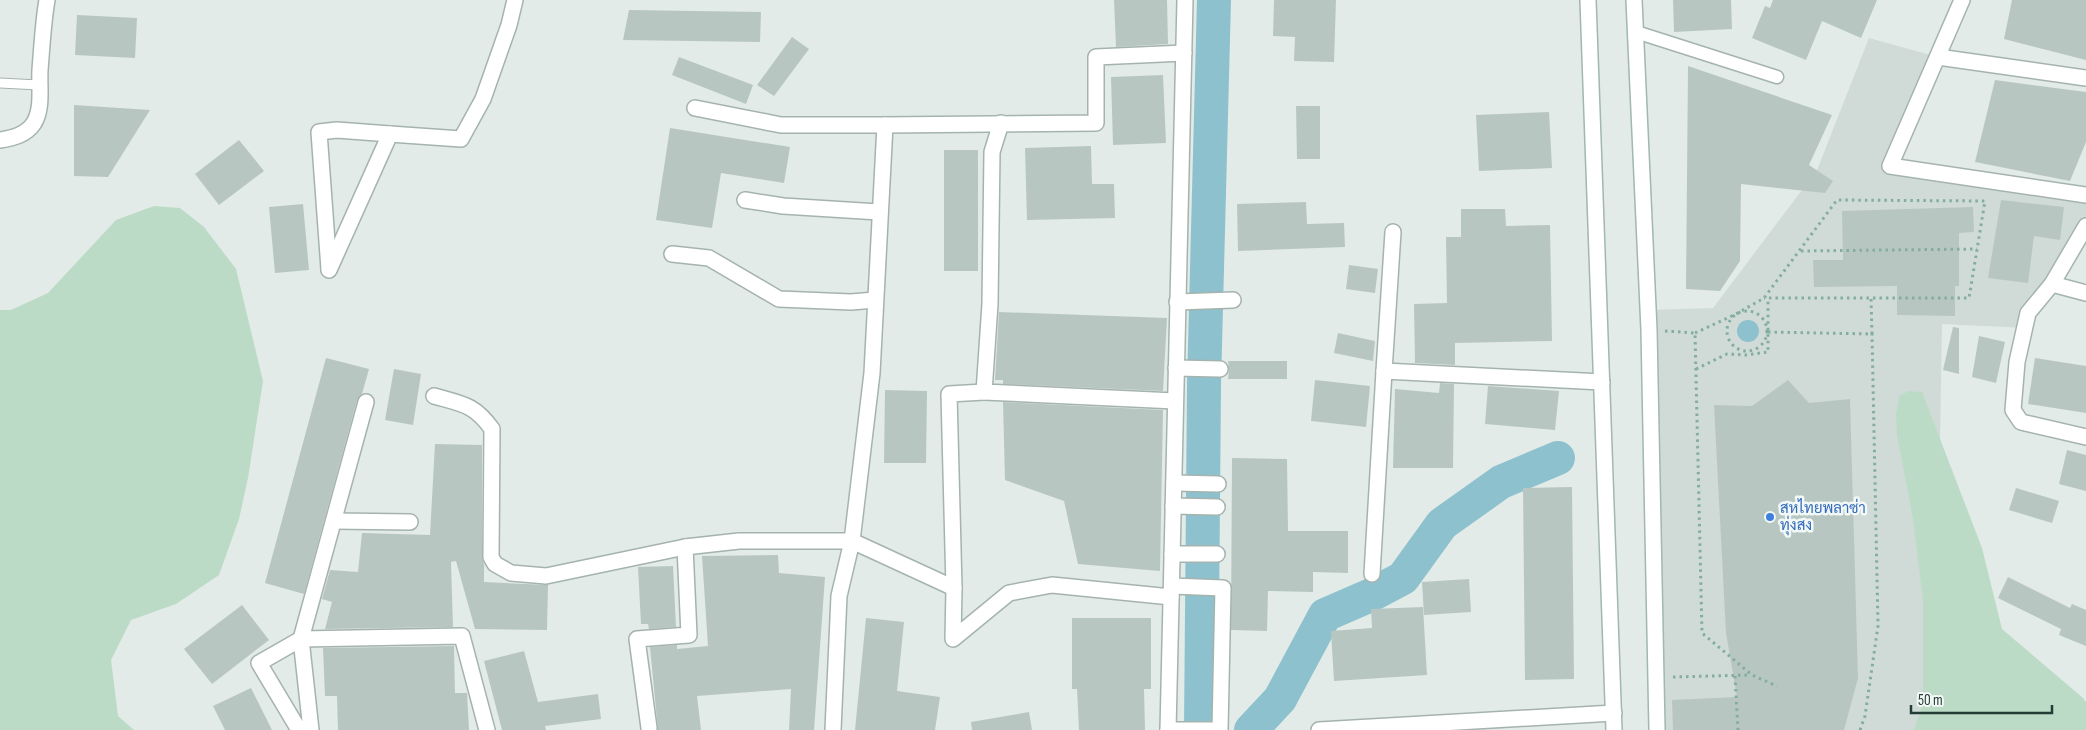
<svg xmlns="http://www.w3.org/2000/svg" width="2086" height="730" font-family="'Sofia Sans Condensed',Sarabun,sans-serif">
	<rect width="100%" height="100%" fill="#e2ebe8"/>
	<path fill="#d0dbd7" d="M1869 38 1938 57 1890 166 2086 195V226L2025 328 1942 324 1936 684 1927 730H1657L1648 310 1713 308 1817 170Z"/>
	<g fill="#bcdbc6">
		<path d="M154 206 180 208 204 227 236 269 263 381 248 478 239 519 219 575 176 604 131 620 111 660 118 716 134 730H0V310H11L48 293 116 220Z"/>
		<path d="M1909 391 1922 392 1982 548 2002 629 2083 698 2086 702V730H1914L1923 704V600L1913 519 1897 435 1896 415 1899 396Z"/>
	</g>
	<circle fill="#8dc1ce" cx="1748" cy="331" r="11"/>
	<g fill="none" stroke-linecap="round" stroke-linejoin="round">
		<g stroke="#8dc1ce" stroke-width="34">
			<path d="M1201 730 1204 384 1214 0"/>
			<path d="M1251 730 1280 699 1325 615 1371 595 1403 578 1442 524 1501 482 1558 458"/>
		</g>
	</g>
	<g fill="#b8c6c1">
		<path d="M1114 0H1167L1168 44 1116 47Z"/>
		<path d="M1274 0H1336L1334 62 1294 61 1295 37 1273 36Z"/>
		<path d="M1673 0H1731L1732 29 1674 32Z"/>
		<path d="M1773 0H1877L1861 38 1822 21 1806 60 1752 38 1765 6 1770 8Z"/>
		<path d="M2012 0H2086V60L2004 39Z"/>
		<path d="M629 10 761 12 760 42 623 40Z"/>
		<path d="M77 15 137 18 135 58 75 55Z"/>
		<path d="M792 37 809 49 774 96 757 85Z"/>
		<path d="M679 57 753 85 746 104 672 75Z"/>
		<path d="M1688 66 1832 115 1809 165 1833 181 1825 193 1741 184 1740 261 1720 291 1686 289Z"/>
		<path d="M1163 75 1166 143 1113 145 1111 77Z"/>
		<path d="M1995 80 2086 92V142L2070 181 1975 162Z"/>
		<path d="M74 105 150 110 108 177 74 176Z"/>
		<path d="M1296 106H1320V159H1297Z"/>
		<path d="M1549 112 1552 168 1479 171 1476 115Z"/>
		<path d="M670 128 790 147 784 183 721 173 712 228 656 220Z"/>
		<path d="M239 140 264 171 219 205 195 174Z"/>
		<path d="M1091 146 1092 184H1114L1115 218 1027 220 1025 148Z"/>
		<rect x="944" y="150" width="34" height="121"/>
		<path d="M2001 200 2064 207 2060 240 2034 236 2028 283 1988 278Z"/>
		<path d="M1306 202 1307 224 1344 223 1345 247 1238 251 1237 204Z"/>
		<path d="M303 204 309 270 275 273 269 207Z"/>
		<path d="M1973 207 1974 232 1959 233V286H1955V316L1897 315V286L1814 287 1813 260H1843L1842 211Z"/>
		<path d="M1461 209H1505L1506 226 1550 225 1552 341 1455 343V365L1415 363 1414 304 1447 303 1446 237H1461Z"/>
		<path d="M1349 265 1378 269 1375 293 1346 289Z"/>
		<path d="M999 312 1167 318 1163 391 1003 384V380H995Z"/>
		<path d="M1953 327 1959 328V374L1943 370Z"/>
		<path d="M1338 333 1375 341 1373 361 1334 353Z"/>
		<path d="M1979 336 2005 342 1996 383 1972 377Z"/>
		<path d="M326 358 369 369 362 394 357 400 304 594 265 583Z"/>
		<path d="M2035 358 2086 366V413L2028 404Z"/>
		<path d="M1228 361H1287V379H1228L1229 369Z"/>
		<path d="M394 369 421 374 413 425 385 420Z"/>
		<path d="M1315 380 1370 386 1366 427 1311 421Z"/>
		<path d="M1788 380 1809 403 1850 399 1858 678 1844 730H1673L1672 700 1737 697 1726 633 1714 405 1752 406Z"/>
		<path d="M1440 383 1454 384 1453 468H1393L1395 389 1439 393Z"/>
		<path d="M1488 386 1559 391 1555 430 1485 424Z"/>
		<path d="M885 390 927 391 926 463H884Z"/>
		<path d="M1003 402 1163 410 1160 571 1078 564 1064 501 1005 480Z"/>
		<path d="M435 444 482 445V557L484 564V582L548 585 547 630 475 629 456 561 451 562 453 627 325 629 332 602 322 599 330 570 358 572 362 533 430 535Z"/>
		<path d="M2067 450 2086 455V491L2059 484Z"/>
		<path d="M1232 458 1287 459 1288 531H1348V573L1313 572V592L1268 591 1267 631 1231 630Z"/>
		<path d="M1572 487 1574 679 1525 680 1523 488Z"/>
		<path d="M2016 488 2059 501 2052 523 2009 510Z"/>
		<path d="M778 555 779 573 825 577 814 730H789L791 689 697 696 701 730H658L650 647 677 645V649L708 646 702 556Z"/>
		<path d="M673 566 676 627 649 629 648 624H641L638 567Z"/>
		<path d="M2008 577 2070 608 2072 604 2086 610V646L2059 635 2061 629 1998 598Z"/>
		<path d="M1469 579 1471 612 1424 615 1422 582Z"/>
		<path d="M242 605 269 640 212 684 184 649Z"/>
		<path d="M1423 607 1427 675 1334 681 1331 631 1372 628 1371 609Z"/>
		<path d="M866 618 904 622 897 691 940 697 935 730H855Z"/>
		<path d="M1072 618H1151V689H1144L1145 730H1079L1077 689H1072Z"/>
		<path d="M454 646 455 693H467L469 730H338L337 696H325L323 648Z"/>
		<path d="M524 651 538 702 598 694 601 719 545 726 546 730H502L484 661Z"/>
		<path d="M251 688 272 730H225L213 706Z"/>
		<path d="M1029 712 1032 730H972L971 722Z"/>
	</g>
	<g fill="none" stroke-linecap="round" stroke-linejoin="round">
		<defs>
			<path id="service" d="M0 83 39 85"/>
			<path id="pedestrian" d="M1636 32 1777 77"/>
			<g id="minor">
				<path d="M1962 0 1890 166 2086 195"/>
				<path d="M1938 57 2086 78"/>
				<path d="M695 108 781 125H885"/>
				<path d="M1001 123 992 152 990 304 984 392 1175 401"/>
				<path d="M0 140C13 138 26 135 34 123 43 108 39 87 40 70 42 46 43 23 47 0"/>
				<path d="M745 200 783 206 879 212"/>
				<path d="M2086 226 2052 284 2028 313 2017 362 2013 410 2021 422 2086 437"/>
				<path d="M672 254 709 258 779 299 851 302 875 300"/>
				<path d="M329 269 319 132 337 130 390 134"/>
				<path d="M329 270 390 134 461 139 483 99 509 25 515 0"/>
				<path d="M2052 284 2086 293"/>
				<path d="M1177 302 1233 300"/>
				<path d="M1176 368 1220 369"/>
				<path d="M1384 371 1393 232"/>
				<path d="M434 396C462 404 474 404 492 429L491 557 495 564 511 573 546 576 685 547 739 541H852L872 373 885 125 1096 123V57L1184 53"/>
				<path d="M366 402 301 639 462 636 487 730"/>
				<path d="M1174 483 1218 484"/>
				<path d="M1173 506 1217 507"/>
				<path d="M334 521 410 522"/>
				<path d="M1172 554H1217"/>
				<path d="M1372 574 1384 371 1602 382"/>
				<path d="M954 588 953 639 1009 593 1052 585 1171 597"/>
				<path d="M649 728 637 639 689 635 685 547"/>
				<path d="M299 730 259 663 301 639 311 730"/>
				<path d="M833 730 839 596 852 541 954 588 949 394 984 392"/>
				<path d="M1168 730H1220L1223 588 1172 586"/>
				<path d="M1319 730 1614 713"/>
			</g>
			<path id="tertiary" d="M1168 730 1185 0"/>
			<g id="secondary">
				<path d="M1588 0 1614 730"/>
				<path d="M1634 0 1649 330 1657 730"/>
			</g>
		</defs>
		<use href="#service" stroke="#a5b3af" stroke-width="11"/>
		<use href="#pedestrian" stroke="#a5b3af" stroke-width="15"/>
		<use href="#minor" stroke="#a5b3af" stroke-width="18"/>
		<use href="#tertiary" stroke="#a5b3af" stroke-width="18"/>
		<use href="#secondary" stroke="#a1b7b0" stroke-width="18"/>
		<g stroke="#84ada2" stroke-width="3" stroke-dasharray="2.5 4" stroke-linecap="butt">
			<path d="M1801 251 1977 249"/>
			<circle cx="1747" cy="331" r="20"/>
			<path d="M1665 331 1695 333 1702 633 1752 675 1777 686"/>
			<path d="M1768 332 1872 334 1871 298"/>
			<path d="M1695 333 1736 314 1764 298 1837 200 1985 201 1969 298H1764"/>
			<path d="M1696 369 1727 354 1746 355 1768 352V299"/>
			<path d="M1735 676 1738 730"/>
			<path d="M1673 677 1751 675"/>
			<path d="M1860 730 1865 716 1878 626 1872 334"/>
		</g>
		<use href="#service" stroke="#fff" stroke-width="9"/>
		<use href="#pedestrian" stroke="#fff" stroke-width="12"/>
		<use href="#minor" stroke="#fff" stroke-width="15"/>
		<use href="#tertiary" stroke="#fff" stroke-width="15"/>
		<use href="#secondary" stroke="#fff" stroke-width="15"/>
	</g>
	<circle fill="#3f7fe0" stroke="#f2f8f6" stroke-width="2" cx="1770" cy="517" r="5"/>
	<g text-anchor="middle" stroke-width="5" stroke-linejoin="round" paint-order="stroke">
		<g font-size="15" fill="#366cbe" stroke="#f2f8f6" text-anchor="start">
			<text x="1780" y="513">สหไทยพลาซ่า<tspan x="1780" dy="17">ทุ่งสง</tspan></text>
		</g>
	</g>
	<path d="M1911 705v8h141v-8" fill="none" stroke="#233c36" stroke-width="2.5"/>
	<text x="1918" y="705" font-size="15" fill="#233c36" stroke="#f2f8f6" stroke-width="4" paint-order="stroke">50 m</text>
</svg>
